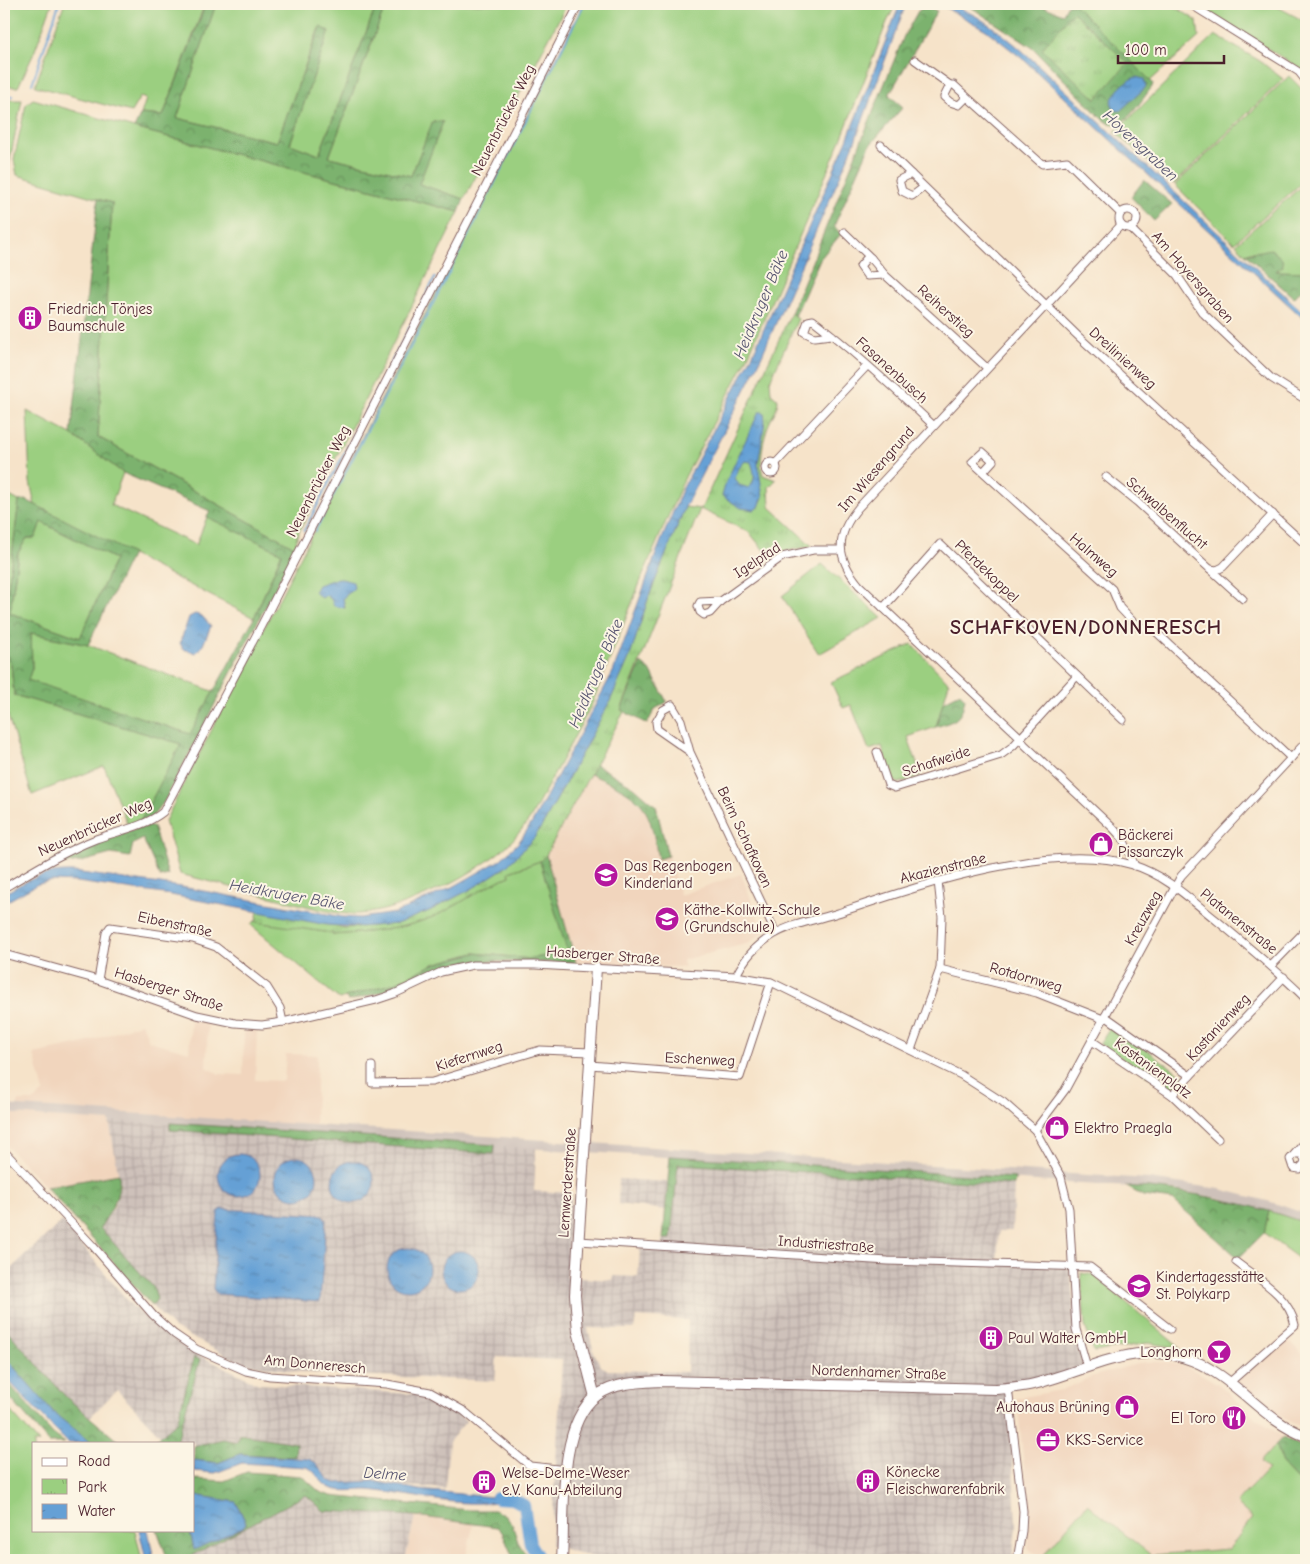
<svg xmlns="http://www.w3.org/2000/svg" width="1310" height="1564" font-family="'Comic Neue',sans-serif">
	<defs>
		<pattern id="industrial-grid" width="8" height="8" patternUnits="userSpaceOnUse" patternTransform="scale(1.25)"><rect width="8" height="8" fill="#cec1ba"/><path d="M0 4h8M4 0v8" fill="none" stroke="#b2a5a0"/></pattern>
		<pattern id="forest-crowns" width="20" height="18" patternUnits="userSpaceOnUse" patternTransform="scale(1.25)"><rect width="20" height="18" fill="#7cb26e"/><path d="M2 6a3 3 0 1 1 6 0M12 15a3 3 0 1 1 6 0" fill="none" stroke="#68905b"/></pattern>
		<pattern id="park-tufts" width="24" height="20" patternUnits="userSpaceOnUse" patternTransform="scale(1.25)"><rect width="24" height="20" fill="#9bcf80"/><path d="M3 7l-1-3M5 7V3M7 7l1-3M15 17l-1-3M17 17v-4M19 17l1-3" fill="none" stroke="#87b16f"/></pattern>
		<pattern id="water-ripples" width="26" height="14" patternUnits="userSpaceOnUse" patternTransform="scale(1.25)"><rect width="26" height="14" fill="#65a0d5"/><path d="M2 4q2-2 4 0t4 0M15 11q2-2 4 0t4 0" fill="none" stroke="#5582ad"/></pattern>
	</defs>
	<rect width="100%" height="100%" fill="#fcf5e5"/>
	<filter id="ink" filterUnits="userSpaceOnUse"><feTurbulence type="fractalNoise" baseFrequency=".02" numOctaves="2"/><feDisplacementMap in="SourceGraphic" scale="10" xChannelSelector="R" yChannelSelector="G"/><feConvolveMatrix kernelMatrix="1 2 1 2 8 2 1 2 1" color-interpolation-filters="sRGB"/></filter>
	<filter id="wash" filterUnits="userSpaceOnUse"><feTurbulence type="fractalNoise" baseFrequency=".0096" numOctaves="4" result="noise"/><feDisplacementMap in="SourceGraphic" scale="20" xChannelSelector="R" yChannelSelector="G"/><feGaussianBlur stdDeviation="1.12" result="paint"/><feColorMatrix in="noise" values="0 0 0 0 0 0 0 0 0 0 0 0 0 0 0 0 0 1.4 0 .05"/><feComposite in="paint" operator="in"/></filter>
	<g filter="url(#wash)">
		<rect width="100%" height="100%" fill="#f6e3c9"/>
		<g fill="#f1d5bd">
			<path d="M590 774 621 789 645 808 659 859 668 856 680 895 741 874 764 933 746 944 683 960 684 967 576 963 546 855Z"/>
			<path d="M191 1018 208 1024 206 1067 219 1074 243 1075 244 1031H257L255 1080 284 1081 286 1054 317 1055 315 1126 18 1106V1101H33L44 1092 34 1054 85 1043 142 1023 149 1041 189 1052Z"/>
			<path d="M4 1113 109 1120 119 1174 46 1187 4 1143Z"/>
			<path d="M1284 1336 1306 1358V1428L1290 1422 1236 1382Z"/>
			<path d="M1144 1362H1165L1185 1366 1203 1375 1221 1386 1257 1419 1283 1437 1260 1462 1268 1469 1236 1503 1252 1518 1229 1549 1151 1555 1087 1504 1042 1557 1028 1549 1030 1522 1017 1398 1062 1390 1094 1376Z"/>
			<path d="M415 1516 474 1522 465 1560H405Z"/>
		</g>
		<g fill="url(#industrial-grid)" fill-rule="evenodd">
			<path d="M109 1120 170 1123V1130L494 1154 495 1145 536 1148 534 1191 572 1193 567 1277 612 1280 613 1276 638 1277 640 1248 662 1249 663 1239H671L678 1164 1014 1185 1012 1231H999L997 1262 1070 1265 1076 1335 1087 1369 1009 1389 1016 1526 1012 1560H603L551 1545 562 1360 497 1357 495 1381 308 1373 241 1363 174 1328 152 1306 157 1299 100 1228 115 1205 120 1184ZM636 1317 688 1320 687 1372 608 1370 601 1366 594 1353 588 1328 634 1329Z"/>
			<path d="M619 1179 668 1182 666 1210 618 1204Z"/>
			<path d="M62 1221 132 1306 184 1347 213 1362 259 1384 415 1394 434 1399 457 1413 466 1421 449 1442 445 1489 407 1486 375 1477 374 1481 336 1483 329 1480 321 1469 295 1457V1443L239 1434 237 1442 223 1439 194 1446V1443L177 1441 199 1360 195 1357 177 1422 161 1436 117 1390 90 1417 66 1397 4 1327V1275Z"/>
			<path d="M306 1495 324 1511 415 1516 405 1560H183Z"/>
		</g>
		<path fill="#cec1ba" d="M4 1105 1149 1179 1220 1189 1271 1202 1306 1214V1223L1220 1198 1174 1190 49 1117 4 1113Z"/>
		<g fill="#9bcf80" stroke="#727756" fill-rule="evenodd">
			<path d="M4 4H52L34 53 18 87H4Z"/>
			<path d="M64 4H377L319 155 290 144 329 31 319 28 277 142 177 118 215 7 204 6 163 116 141 114 146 99 140 97 131 112 35 86Z"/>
			<path d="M386 4H567L464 199 419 184 442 122 433 121 411 176 329 157Z"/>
			<path d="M584 4H896L887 22 841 140 746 361 685 477 643 575 592 704 530 819C519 833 508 847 493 857 461 882 391 916 350 914 329 913 307 906 287 901 251 892 215 883 180 874L165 821ZM338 578 354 588 343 598 345 608 326 595Z"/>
			<path d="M1074 4H1171L1197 21 1199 37 1150 81Z"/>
			<path d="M1194 4H1272L1306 22V72Z"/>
			<path d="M1215 35 1260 61 1283 79 1174 184 1115 132Z"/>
			<path d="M1289 76 1306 93V179L1234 243 1175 185Z"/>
			<path d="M33 99 134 128 459 212 297 536 296 548 98 437 112 203 17 175 14 159 26 104Z"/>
			<path d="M4 100H22L4 190Z"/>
			<path d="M1306 182V272L1275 271 1253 251 1245 254 1236 244Z"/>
			<path d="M27 411 71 434 123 473 111 505 196 545 207 517 282 552 254 618 35 505 30 482Z"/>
			<path d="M4 493 19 501 4 619Z"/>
			<path d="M41 522 115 559 80 638 10 613 18 553 27 538H35Z"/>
			<path d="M822 564 882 618 819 654 782 596Z"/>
			<path d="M31 633 88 645 215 692 190 734 29 681 28 679 32 668Z"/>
			<path d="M912 644 949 683 936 727 908 737 921 776 899 783 892 780 882 746 869 750 851 705 843 708 831 682Z"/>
			<path d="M4 653 11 664 14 695 182 744 140 822 128 826 104 766 32 795 4 703Z"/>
			<path d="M540 861 568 951 531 959 474 953 434 964 395 983 339 999 251 925 254 921 332 933 333 935C369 932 405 930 439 914 463 903 484 885 510 876L509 872Z"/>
			<path d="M1269 1211 1306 1223V1257L1302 1261 1264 1233Z"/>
			<path d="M1081 1273 1094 1275 1180 1348 1148 1343 1094 1352 1085 1326Z"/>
			<path d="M4 1404 39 1443H34V1530H135L142 1560H4Z"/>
			<path d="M1276 1444 1284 1466 1306 1489V1560H1044L1042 1557 1087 1504 1151 1555 1229 1549 1252 1518 1236 1503 1268 1469 1260 1462Z"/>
		</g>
		<g fill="url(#forest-crowns)" stroke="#63684c" fill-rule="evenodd">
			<path d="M377 4H386L329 157 411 176 433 121 443 122 419 184 464 199 459 212 134 128 141 114 163 116 205 6 215 7 177 118 277 142 320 27 329 31 290 144 319 155Z"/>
			<path d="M966 4H1037L1063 14 1068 4H1074L1153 83 1152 87C1143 98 1132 117 1119 124 1113 126 1108 123 1103 120L1033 48Z"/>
			<path d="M926 6 937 11 889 95 903 107 870 145 834 226 841 234 820 259 795 316 791 313 904 36 918 11Z"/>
			<path d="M1144 180 1172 204 1154 221 1131 197Z"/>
			<path d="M98 199 112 203 98 437 296 548 164 802 152 817 140 822 181 744 14 695 11 664 4 653V619L19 501 26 500 132 554 88 645 31 633 32 668 28 680 190 734 254 618 282 553 207 517 210 511 123 473 71 434ZM41 522 115 559 80 638 10 613 18 553 27 538H35Z"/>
			<path d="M1271 249 1282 259 1283 266 1276 271 1306 272V285L1294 298 1245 254Z"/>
			<path d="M641 663 650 670 667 702 655 709 647 724 621 710Z"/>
			<path d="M960 693 965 698C961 721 956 720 936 727L943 702Z"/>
			<path d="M595 764 634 787 656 806 668 856 658 859C655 843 653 824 645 810 636 793 606 781 590 774Z"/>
			<path d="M153 826 168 875 160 877 143 839 133 844 130 857 111 854 81 862 56 865 53 861 137 828Z"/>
			<path d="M546 855 576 963 472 961 456 963 396 988 349 1001 345 997 395 983 434 964 475 953 531 959 567 951 540 861Z"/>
			<path d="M170 1123 495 1145 494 1154 170 1130Z"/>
			<path d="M670 1156 1015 1178 1014 1185 678 1164 671 1239H663Z"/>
			<path d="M119 1174C121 1196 111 1210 100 1228L154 1288 157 1299 152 1306 46 1187Z"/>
			<path d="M1125 1186C1175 1189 1221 1198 1269 1211L1264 1233 1240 1257 1235 1255 1173 1200 1143 1196Z"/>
			<path d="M4 1327 66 1397 120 1443H91L72 1430 41 1400 4 1356Z"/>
			<path d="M194 1357 200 1360 177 1441 181 1443H152L177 1422Z"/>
			<path d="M4 1378 53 1434 65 1443H49L4 1391Z"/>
			<path d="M239 1434 296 1443 295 1457 240 1454 218 1463 194 1460V1446L223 1439 237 1442Z"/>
			<path d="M1283 1437 1306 1449V1489L1284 1466 1276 1444Z"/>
			<path d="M247 1472 302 1476 320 1492 331 1496 469 1510H494L505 1515 512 1524 518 1542 529 1560H514L502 1532 497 1527 415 1516 324 1511 306 1495 183 1560H168L157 1530H190L194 1549 243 1527 246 1523 236 1502 200 1496 194 1497V1479L224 1481Z"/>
		</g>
		<g fill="url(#park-tufts)" stroke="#727756">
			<path d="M1073 12 1128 63 1096 99 1042 49Z"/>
			<path d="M791 313 798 319 770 381 771 393 778 399C778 411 769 420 766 432 763 443 759 463 763 475L776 480 769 487 770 507 812 546 780 552 771 559 749 532 700 509 621 710 624 712 546 855 540 861 509 872 510 876C485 885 463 903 439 914 405 930 369 932 333 935L332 933 256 922 258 911 345 928 396 924 429 911 473 888 507 866 534 838 545 821 610 701 630 656 649 596 685 507 701 509Z"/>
			<path d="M1112 1024 1184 1077 1171 1090 1099 1044Z"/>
		</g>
		<g fill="url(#water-ripples)" stroke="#586080" fill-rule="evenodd">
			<path d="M900 4H906L854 144 756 369 685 507 649 596 630 656 610 701 545 821 534 838 507 866 473 888 429 911 396 924 358 927 327 925 171 895 77 882 52 881 38 884 4 903V894C28 879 46 871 74 872L182 887 343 917 360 918 395 913 453 887 500 860 519 842 532 823 613 672 657 551 682 490 752 356 847 140Z"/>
			<path d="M939 4C971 4 1011 41 1034 61L1306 315V321L1024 60 986 30Z"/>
			<path d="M1136 77 1144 79 1146 87 1120 111 1114 110 1111 102C1115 91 1125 81 1136 77Z"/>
			<path d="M759 412H764L765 421 758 464 763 497 759 507 754 510 741 508 722 496 726 482ZM745 461 751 462C754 472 757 479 749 488L739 485 735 478 739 468Z"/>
			<path d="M338 578 353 582 354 588 343 598 345 608 334 606 331 599 326 595 322 598 314 592 318 585Z"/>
			<path d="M195 614 202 616 211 626 203 645 196 653 183 649 180 643 189 617Z"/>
			<circle cx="239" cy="1175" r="21"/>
			<circle cx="296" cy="1178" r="21"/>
			<circle cx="353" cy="1182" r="21"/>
			<path d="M222 1209 323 1215 326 1220 320 1302 217 1294 213 1289 218 1212Z"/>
			<circle cx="408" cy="1269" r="21"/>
			<circle cx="460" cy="1270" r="19"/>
			<path d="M4 1356 55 1414 91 1443H69L65 1440 4 1376Z"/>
			<path d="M240 1454 309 1459 316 1463 329 1480 336 1483 374 1481 419 1490 513 1499C466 1511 415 1494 367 1490 356 1490 343 1492 333 1489 319 1484 317 1471 307 1467L242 1463 215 1473 194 1471V1460L218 1463Z"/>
			<path d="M200 1496 236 1502 246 1523 243 1527 194 1550 190 1530H194V1497Z"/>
			<path d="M139 1530H148L154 1560H146Z"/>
		</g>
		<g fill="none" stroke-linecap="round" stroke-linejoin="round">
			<g stroke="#65a0d5" stroke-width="2">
				<path d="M32 84 59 4"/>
				<path d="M4 96H13"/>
				<path d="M304 531 435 278"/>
				<path d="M315 531 471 230 584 4"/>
			</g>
			<path stroke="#65a0d5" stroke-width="12" d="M497 1498 513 1499 524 1505 530 1544 540 1560"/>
		</g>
	</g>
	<g filter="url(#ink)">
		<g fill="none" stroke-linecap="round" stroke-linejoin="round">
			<defs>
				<g id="street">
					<path d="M1190 4 1299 72 1306 81"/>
					<path d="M915 60 950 85"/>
					<path d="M967 97 954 85H950L944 97 950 102 959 105 967 97 1042 164 1067 161 1120 213"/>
					<path d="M881 145 911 174"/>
					<path d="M924 187 912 196 902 191 899 180 911 174 1078 336 1306 545"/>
					<circle cx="1128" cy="219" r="9"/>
					<path d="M1121 225 858 508C835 536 836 557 859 585L1020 737 1024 744 1113 828 1123 839 1135 866"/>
					<path d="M1130 228 1177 275 1202 312 1271 378 1306 400"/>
					<path d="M844 232 871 258"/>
					<path d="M885 275 867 276 860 266 866 259 871 258 885 275 987 368"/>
					<path d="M832 335 814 337 804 332 808 321 813 320C855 352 895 389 933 425"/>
					<circle cx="771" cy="468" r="6"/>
					<path d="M776 463 867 366"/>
					<path d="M983 472 993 461 983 452 972 462 1112 589 1120 608 1138 627 1153 629 1291 758"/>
					<path d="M1106 477 1137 502 1210 569 1217 570 1223 567 1273 514"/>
					<path d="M1210 569 1243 599"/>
					<path d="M721 601 710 613 704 615 700 612 698 606 700 602 721 601 782 557 813 550H841"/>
					<path d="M883 608 940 544 1123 720"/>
					<path d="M690 752 681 720 672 705 663 710 656 722 657 729 690 752 776 933"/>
					<path d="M877 752 888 785 895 788 1001 755 1013 746 1077 676"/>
					<path d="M4 888C34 870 63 852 96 839 118 831 144 827 163 812L261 626 579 4"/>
					<path d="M4 954 98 980 197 1015 235 1023 262 1025 283 1022 376 1000 394 994 441 972 473 965H535L736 976 771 982 961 1075 1003 1102 1035 1130 1061 1177 1069 1209 1076 1329 1087 1367"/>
					<path d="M1272 965 1306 930"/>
					<path d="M940 969 1037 993 1103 1019"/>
					<path d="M736 976C745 957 756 946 773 935 790 924 819 919 838 913 919 886 1050 840 1133 865 1165 875 1190 899 1215 919 1246 945 1277 970 1306 999"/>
					<path d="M98 980 106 933 110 927 193 939 216 947 267 987 280 1008 283 1022"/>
					<path d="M1105 1016 1190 1076"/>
					<path d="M1092 1041 1172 1095 1218 1139"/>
					<path d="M911 1050 940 969 942 917 938 881"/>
					<path d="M590 1065 740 1077 771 982"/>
					<path d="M372 1066V1083L432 1082 540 1050 591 1052"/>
					<path d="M1172 1095 1284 977"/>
					<path d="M1035 1130 1065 1090 1181 876 1306 742"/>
					<path d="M4 1151 93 1246 153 1315 174 1334 196 1349 246 1371 270 1376 387 1384 430 1392 464 1411 530 1466 567 1470"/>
					<path d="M1296 1154H1301L1305 1159 1304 1164 1299 1169 1293 1168 1290 1159 1306 1141"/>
					<path d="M579 1241 888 1261 1090 1267 1170 1329"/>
					<path d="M1229 1383 1295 1325C1289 1295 1258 1279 1236 1262"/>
					<path d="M1008 1388 1023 1511 1022 1531 1017 1560"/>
				</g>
				<g id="secondary">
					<path d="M595 1397 578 1331 575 1295 596 968"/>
					<path d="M562 1560C565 1515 557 1426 596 1396 615 1382 640 1382 662 1381L996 1389C1008 1388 1022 1387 1034 1384 1097 1368 1150 1331 1213 1371 1246 1391 1269 1423 1306 1436"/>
				</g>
			</defs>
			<use href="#street" stroke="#866462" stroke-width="9"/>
			<use href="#secondary" stroke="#866462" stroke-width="12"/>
			<use href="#street" stroke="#fff" stroke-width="7"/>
			<use href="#secondary" stroke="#fff" stroke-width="10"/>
		</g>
	</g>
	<defs>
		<symbol id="building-disc" viewBox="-11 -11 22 22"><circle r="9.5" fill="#b5179e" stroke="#fcf5e5"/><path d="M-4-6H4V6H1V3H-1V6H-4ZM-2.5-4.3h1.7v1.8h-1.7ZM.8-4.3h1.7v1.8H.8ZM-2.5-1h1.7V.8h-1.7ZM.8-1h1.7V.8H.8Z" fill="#fff"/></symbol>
		<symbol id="shop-disc" viewBox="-11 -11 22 22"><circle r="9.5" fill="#b5179e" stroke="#fcf5e5"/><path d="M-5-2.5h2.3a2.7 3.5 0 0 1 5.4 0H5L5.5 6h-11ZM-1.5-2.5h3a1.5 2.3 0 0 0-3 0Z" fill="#fff"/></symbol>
		<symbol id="school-disc" viewBox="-11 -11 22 22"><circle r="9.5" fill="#b5179e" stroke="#fcf5e5"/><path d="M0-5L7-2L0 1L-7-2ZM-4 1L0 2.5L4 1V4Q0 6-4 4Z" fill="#fff"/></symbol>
		<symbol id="bar-disc" viewBox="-11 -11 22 22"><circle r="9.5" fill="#b5179e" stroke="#fcf5e5"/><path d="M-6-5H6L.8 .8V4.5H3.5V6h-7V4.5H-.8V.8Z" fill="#fff"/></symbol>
		<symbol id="restaurant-disc" viewBox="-11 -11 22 22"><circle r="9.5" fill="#b5179e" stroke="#fcf5e5"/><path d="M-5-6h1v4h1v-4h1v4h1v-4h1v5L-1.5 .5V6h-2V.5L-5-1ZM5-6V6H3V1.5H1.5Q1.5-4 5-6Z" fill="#fff"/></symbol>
		<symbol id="office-disc" viewBox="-11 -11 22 22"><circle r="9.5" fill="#b5179e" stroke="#fcf5e5"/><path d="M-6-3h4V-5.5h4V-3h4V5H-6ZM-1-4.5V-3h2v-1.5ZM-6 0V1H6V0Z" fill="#fff"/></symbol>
	</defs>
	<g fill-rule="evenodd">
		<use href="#building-disc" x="16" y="304" width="28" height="28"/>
		<use href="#shop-disc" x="1087" y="830" width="28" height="28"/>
		<use href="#school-disc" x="592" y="861" width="28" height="28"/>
		<use href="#school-disc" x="653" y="905" width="28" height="28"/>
		<use href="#shop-disc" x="1043" y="1114" width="28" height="28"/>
		<use href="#school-disc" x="1125" y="1272" width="28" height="28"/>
		<use href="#building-disc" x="977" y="1324" width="28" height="28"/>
		<use href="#bar-disc" x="1205" y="1338" width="28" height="28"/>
		<use href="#shop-disc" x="1113" y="1393" width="28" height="28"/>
		<use href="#restaurant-disc" x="1220" y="1404" width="28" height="28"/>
		<use href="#office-disc" x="1034" y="1426" width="28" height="28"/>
		<use href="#building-disc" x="854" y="1467" width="28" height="28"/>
		<use href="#building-disc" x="470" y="1468" width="28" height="28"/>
	</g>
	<g text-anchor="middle" stroke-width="4" stroke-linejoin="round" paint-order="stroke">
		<g font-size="15" fill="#4a1f2b" stroke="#fcf5e5">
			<text transform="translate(503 120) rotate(-63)" y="5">Neuenbrücker Weg</text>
			<text transform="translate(1193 277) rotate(49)" y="5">Am Hoyersgraben</text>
			<text transform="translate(946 311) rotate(42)" y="5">Reiherstieg</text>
			<text transform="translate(1123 358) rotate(42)" y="5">Dreilinienweg</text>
			<text transform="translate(892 370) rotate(42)" y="5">Fasanenbusch</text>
			<text transform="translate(876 469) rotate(-49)" y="5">Im Wiesengrund</text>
			<text transform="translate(318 481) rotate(-63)" y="5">Neuenbrücker Weg</text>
			<text transform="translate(1167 513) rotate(41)" y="5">Schwalbenflucht</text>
			<text transform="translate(1094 555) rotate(41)" y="5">Halmweg</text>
			<text transform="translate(757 560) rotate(-33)" y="5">Igelpfad</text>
			<text transform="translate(987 571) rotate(44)" y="5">Pferdekoppel</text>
			<text transform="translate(936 761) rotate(-18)" y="5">Schafweide</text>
			<text transform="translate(95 827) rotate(-24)" y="5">Neuenbrücker Weg</text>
			<text transform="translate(745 837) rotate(65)" y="5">Beim Schafkoven</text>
			<text transform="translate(943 868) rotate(-14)" y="5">Akazienstraße</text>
			<text transform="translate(1143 918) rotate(-61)" y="5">Kreuzweg</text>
			<text transform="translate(1239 921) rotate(39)" y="5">Platanenstraße</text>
			<text transform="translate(175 924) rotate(12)" y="5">Eibenstraße</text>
			<text transform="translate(603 955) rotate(4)" y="5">Hasberger Straße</text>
			<text transform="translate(1026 977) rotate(16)" y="5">Rotdornweg</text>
			<text transform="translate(169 989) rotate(18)" y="5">Hasberger Straße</text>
			<text transform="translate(1218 1027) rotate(-47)" y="5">Kastanienweg</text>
			<text transform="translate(469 1056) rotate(-18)" y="5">Kiefernweg</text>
			<text transform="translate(700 1059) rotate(3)" y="5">Eschenweg</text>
			<text transform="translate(1153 1068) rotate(36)" y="5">Kastanienplatz</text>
			<text transform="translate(567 1183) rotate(-86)" y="5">Lemwerderstraße</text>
			<text transform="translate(826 1244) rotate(4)" y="5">Industriestraße</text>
			<text transform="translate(315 1364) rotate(5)" y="5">Am Donneresch</text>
			<text transform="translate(879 1372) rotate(2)" y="5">Nordenhamer Straße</text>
		</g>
		<g font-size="15" fill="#4a1f2b" stroke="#fcf5e5" text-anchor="start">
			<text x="48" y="314">Friedrich Tönjes<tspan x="48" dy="17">Baumschule</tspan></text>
			<text x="1118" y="840">Bäckerei<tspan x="1118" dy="17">Pissarczyk</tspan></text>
			<text x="624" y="871">Das Regenbogen<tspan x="624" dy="17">Kinderland</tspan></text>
			<text x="684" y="915">Käthe-Kollwitz-Schule<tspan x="684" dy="17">(Grundschule)</tspan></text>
			<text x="1074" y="1133">Elektro Praegla</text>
			<text x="1156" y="1282">Kindertagesstätte<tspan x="1156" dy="17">St. Polykarp</tspan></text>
			<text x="1008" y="1343">Paul Walter GmbH</text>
			<text x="1202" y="1357" text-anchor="end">Longhorn</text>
			<text x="1110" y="1412" text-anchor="end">Autohaus Brüning</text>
			<text x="1216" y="1423" text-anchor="end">El Toro</text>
			<text x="1066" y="1445">KKS-Service</text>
			<text x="886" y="1477">Könecke<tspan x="886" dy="17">Fleischwarenfabrik</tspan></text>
			<text x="502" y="1478">Welse-Delme-Weser<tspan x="502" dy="17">e.V. Kanu-Abteilung</tspan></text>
		</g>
		<g font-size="16" font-style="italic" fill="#55536f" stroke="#fcf5e5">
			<text transform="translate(1141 145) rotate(43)" y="6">Hoyersgraben</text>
			<text transform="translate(760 304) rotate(-67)" y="6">Heidkruger Bäke</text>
			<text transform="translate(595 673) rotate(-67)" y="6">Heidkruger Bäke</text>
			<text transform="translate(287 894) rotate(10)" y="6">Heidkruger Bäke</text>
			<text transform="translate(385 1473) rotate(4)" y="6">Delme</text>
		</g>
		<g font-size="20" font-weight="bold" letter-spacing="1" fill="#4a1f2b" stroke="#fcf5e5">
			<text x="1086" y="634">SCHAFKOVEN/DONNERESCH</text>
		</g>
	</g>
	<rect width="1310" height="1564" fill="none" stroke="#fcf5e5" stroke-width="20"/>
	<rect x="32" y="1442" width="162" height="90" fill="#fcf5e5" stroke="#b59f9b"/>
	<rect x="42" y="1458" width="25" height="8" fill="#ffffff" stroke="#b59f9b"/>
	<text x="78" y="1466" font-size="15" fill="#4a1f2b">Road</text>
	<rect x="42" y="1479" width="25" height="15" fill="url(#park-tufts)" stroke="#b59f9b"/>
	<text x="78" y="1492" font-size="15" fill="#4a1f2b">Park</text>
	<rect x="42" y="1504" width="25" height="15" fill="url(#water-ripples)" stroke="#b59f9b"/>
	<text x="78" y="1516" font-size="15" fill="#4a1f2b">Water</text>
	<path d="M1118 55v8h106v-8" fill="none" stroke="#4a1f2b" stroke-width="2.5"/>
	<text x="1125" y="55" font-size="15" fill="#4a1f2b" stroke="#fcf5e5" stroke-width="4" paint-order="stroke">100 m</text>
</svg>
